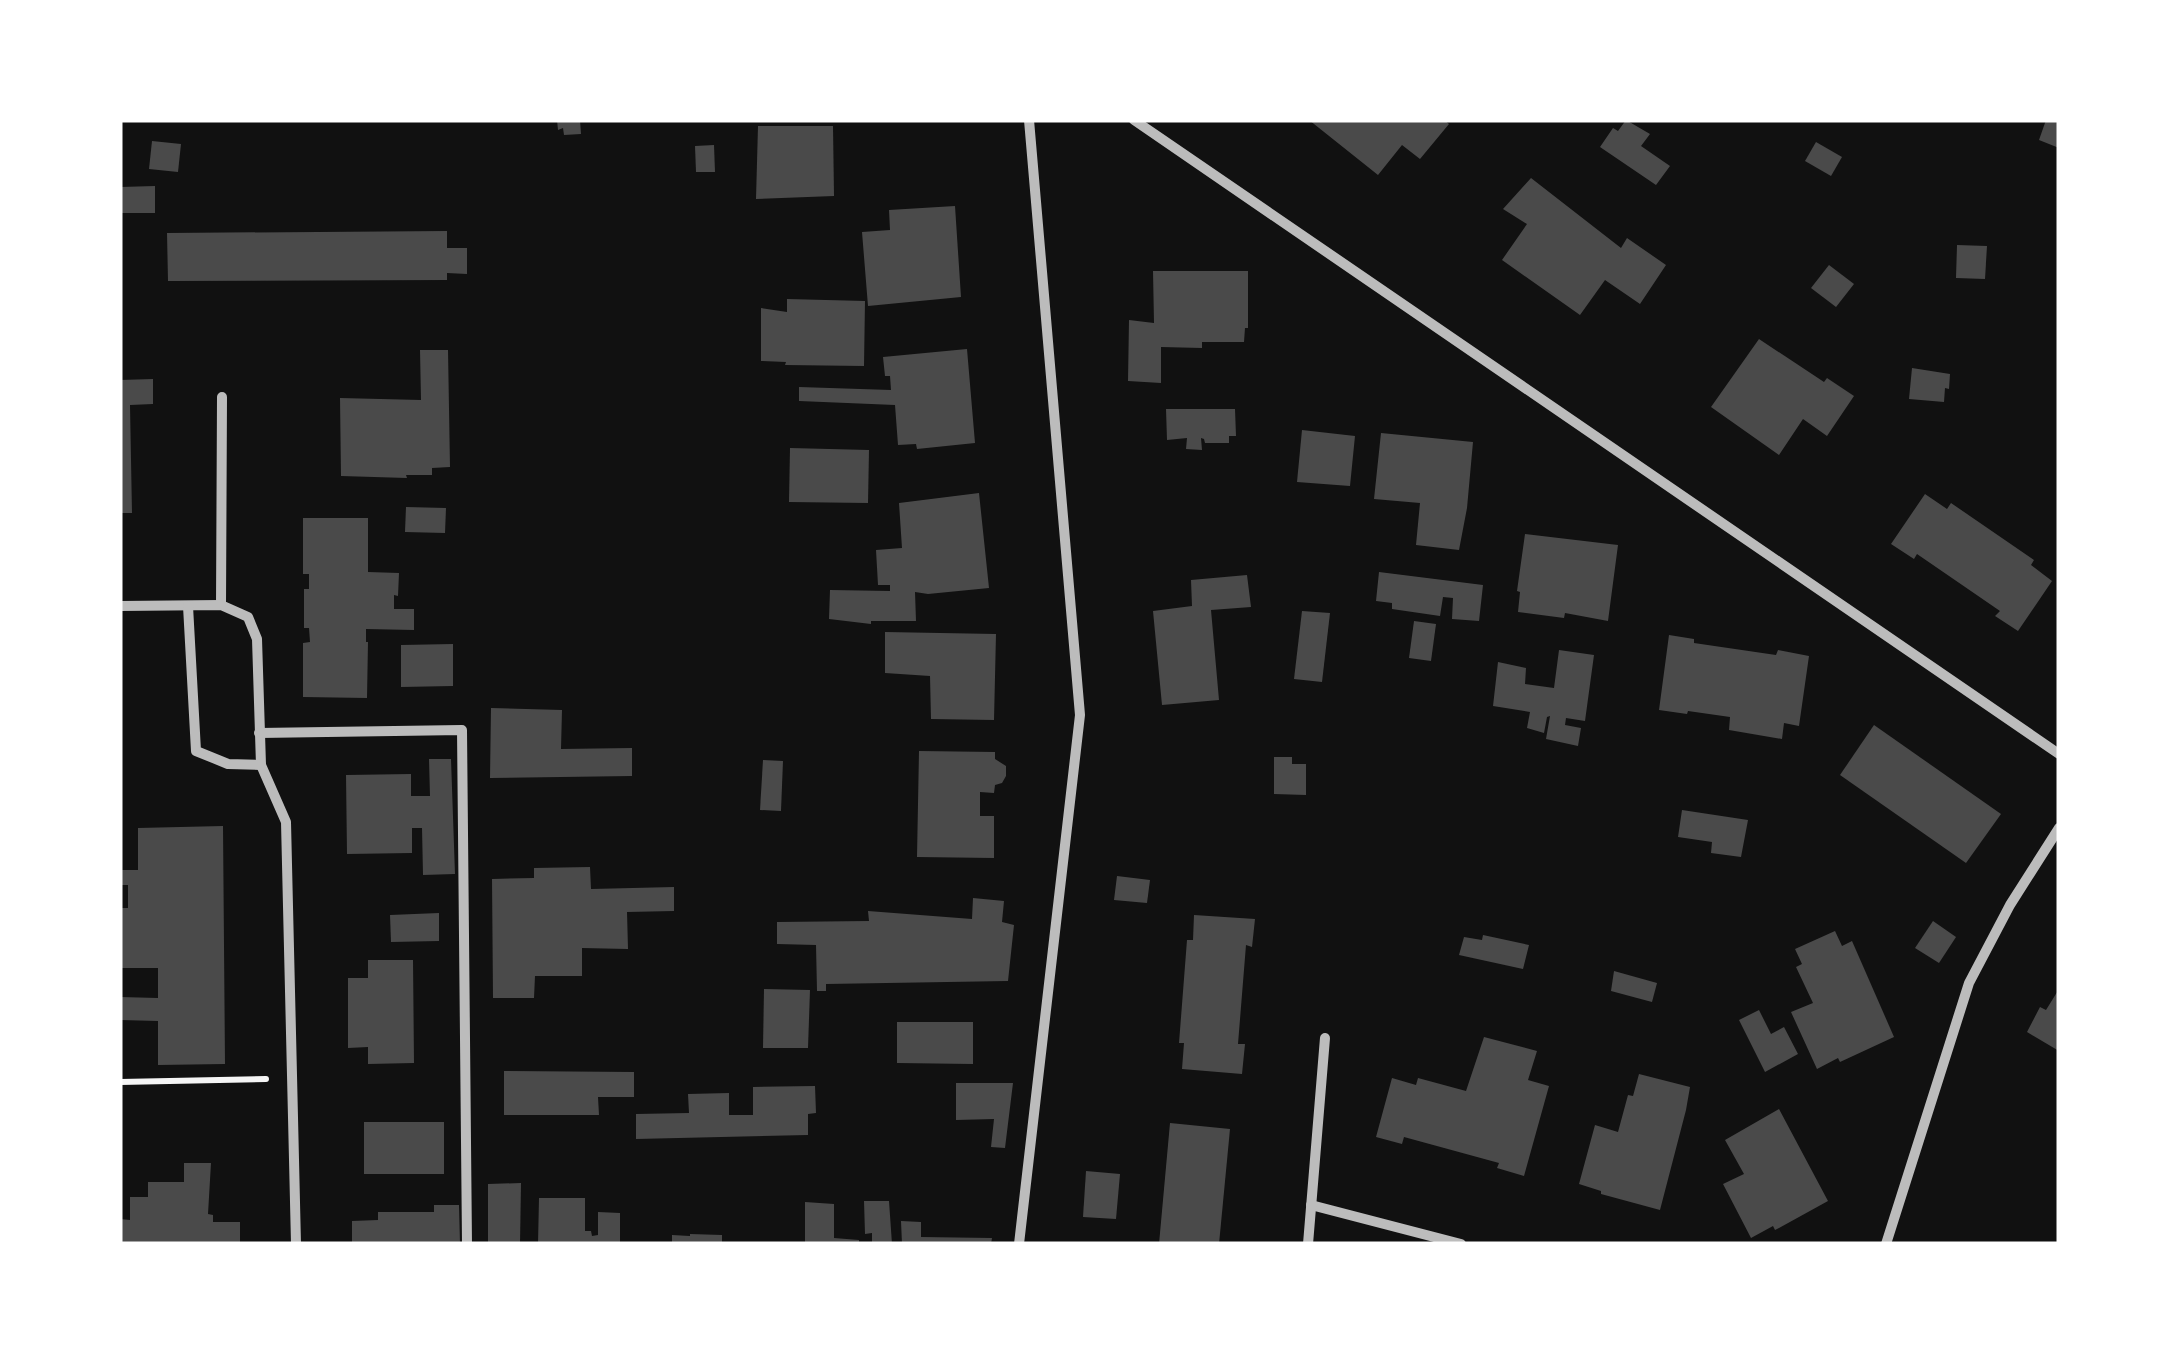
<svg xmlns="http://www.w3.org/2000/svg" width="2179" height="1364" font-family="Mulish,sans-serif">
	<rect width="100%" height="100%" fill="#111"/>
	<g fill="#4a4a4a">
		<path d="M557 120H580L581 134 564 135 563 128 558 130Z"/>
		<path d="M1309 120H1444L1449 124 1420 159 1402 145 1378 175Z"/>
		<path d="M1626 120 1650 134 1641 146 1670 166 1656 185 1600 147 1613 128 1618 131Z"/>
		<path d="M2046 120H2059V148L2039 140Z"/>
		<path d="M758 126H833L834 196 756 199Z"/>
		<path d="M152 141 181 144 178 172 149 169Z"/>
		<path d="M1816 142 1842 157 1831 176 1805 161Z"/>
		<path d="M714 145 715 172H696L695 146Z"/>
		<path d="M1531 178 1621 248 1627 238 1666 265 1640 304 1605 280 1580 315 1502 260 1527 224 1503 209Z"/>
		<path d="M155 186V213H120V187Z"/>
		<path d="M955 206 961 297 868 306 862 232 890 230 889 210Z"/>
		<path d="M447 231V248H467V274L447 273V280L168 281 167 233Z"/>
		<path d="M1957 245 1987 246 1985 279 1956 278Z"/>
		<path d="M1829 265 1854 284 1836 307 1811 288Z"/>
		<path d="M1153 271H1248V328H1245L1244 342H1202V348L1161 347V383L1128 381 1129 320 1154 323Z"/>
		<path d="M787 299 865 301 864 366 785 365 786 362 761 361V308L787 312Z"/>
		<path d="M1759 339 1824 382 1827 378 1854 396 1827 436 1803 419 1779 455 1711 407Z"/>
		<path d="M967 349 975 443 917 449 916 444 898 445 895 405 799 401V387L891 390 890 376H885L883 357Z"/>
		<path d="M420 350H448L450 467 432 468V475H406L407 478 341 476 340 398 421 400Z"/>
		<path d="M1912 368 1950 374 1949 389 1945 388 1944 402 1909 399Z"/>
		<path d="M153 379V404L130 405 132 513H120V380Z"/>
		<path d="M1166 409H1235L1236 436H1229V443H1205L1204 439 1201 438 1202 450 1186 449 1187 438 1167 440Z"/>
		<path d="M1302 430 1355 436 1350 486 1297 482Z"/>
		<path d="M1381 433 1473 442 1467 508 1459 550 1416 545 1420 503 1374 499Z"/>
		<path d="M790 448 869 450 868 503 789 502Z"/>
		<path d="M979 493 989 588 928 594 915 592 916 621H871V624L829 619 830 590 890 591V585H878L876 550 902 548 899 503Z"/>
		<path d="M1925 494 1947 509 1951 503 2034 560 2031 565 2052 581 2018 631 1995 616 2000 611 1917 554 1914 559 1891 544Z"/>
		<path d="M406 507 446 508 445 533 405 532Z"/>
		<path d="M303 518H368V572L399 573 398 596 394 595V609H414V630L366 629V642H368L367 698 303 697V643L310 642 309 628H304V589H309V574H303Z"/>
		<path d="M1525 534 1618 545 1608 621 1565 613 1564 618 1518 612 1520 592 1517 591Z"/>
		<path d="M1379 572 1483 585 1479 621 1452 619 1453 598 1443 597 1440 616 1392 609V603L1376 601Z"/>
		<path d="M1247 575 1251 607 1211 610 1219 700 1162 705 1153 611 1192 606 1191 580Z"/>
		<path d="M1302 611 1330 613 1322 682 1294 679Z"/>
		<path d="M1414 621 1436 624 1431 661 1409 658Z"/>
		<path d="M885 632 996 634 994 720 931 719 930 676 885 673Z"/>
		<path d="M1669 635 1694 639V643L1776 655 1778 650 1809 656 1799 726 1784 723 1782 739 1729 730 1730 717 1688 711 1687 714 1659 710Z"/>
		<path d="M453 644V686L401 687V645Z"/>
		<path d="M1559 650 1594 655 1585 721 1566 718 1565 725 1581 728 1578 746 1546 739 1550 716 1547 717 1544 733 1527 728 1530 712 1493 706 1498 662 1526 668 1525 684 1554 688Z"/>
		<path d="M491 708 562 710 561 749 632 748V776L490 778Z"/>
		<path d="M1874 725 2001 814 1966 863 1840 775Z"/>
		<path d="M919 751 995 752V759L1006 766V776L1002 783 995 785 994 793 980 792V816H994V858L917 857Z"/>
		<path d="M1274 757H1292V764H1306V795L1274 794Z"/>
		<path d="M429 759H451L455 874 423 875 422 828H412V853L347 854 346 775 411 774V796H430Z"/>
		<path d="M763 760 783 761 781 811 760 810Z"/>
		<path d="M1682 810 1748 820 1741 857 1711 853 1712 842 1678 837Z"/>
		<path d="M223 826 225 1064 158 1065V1021L120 1020V997L158 998V968H120V908H128V885H120V870H138V828Z"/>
		<path d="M590 867 591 889 674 887V911L627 912 628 949 582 948V976H535L534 998H493L492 879 534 878V868Z"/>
		<path d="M1117 876 1150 880 1147 903 1114 900Z"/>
		<path d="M973 898 1004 901 1002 922 1014 925 1008 981 826 984V991H817L816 945 777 944V922L869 921 868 911 972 919Z"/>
		<path d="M439 913V941L391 942 390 915Z"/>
		<path d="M1194 915 1255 919 1252 947 1246 945 1238 1044H1245L1242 1074 1182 1069 1184 1043H1179L1187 940H1193Z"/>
		<path d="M1933 921 1956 937 1939 963 1915 948Z"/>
		<path d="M1835 931 1842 946 1852 941 1894 1037 1840 1062 1838 1058 1817 1069 1791 1012 1813 1003 1796 967 1802 964 1795 949Z"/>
		<path d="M1483 935 1529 945 1523 969 1459 955 1464 937 1482 940Z"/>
		<path d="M368 960H413L414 1063 368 1064V1047L348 1048V978H368Z"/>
		<path d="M1614 971 1657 983 1652 1002 1611 991Z"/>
		<path d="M764 989 810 990 808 1048H763Z"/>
		<path d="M2059 989V1051L2027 1032 2040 1007 2046 1010Z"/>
		<path d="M1759 1010 1771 1034 1784 1027 1798 1054 1765 1072 1739 1020Z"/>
		<path d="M897 1022H973V1064L897 1063Z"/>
		<path d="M1484 1037 1537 1051 1528 1080 1549 1086 1524 1176 1497 1168 1499 1163 1404 1137 1402 1144 1376 1137 1392 1078 1416 1085 1418 1078 1466 1091Z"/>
		<path d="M504 1071 634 1072V1097H598L599 1115H504Z"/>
		<path d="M1639 1074 1690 1087 1686 1110 1660 1210 1601 1194V1191L1579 1184 1595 1125 1618 1132 1628 1095 1633 1096Z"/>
		<path d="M956 1083H1013L1005 1148 991 1147 994 1119 956 1120Z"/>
		<path d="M815 1086 816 1113 808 1114V1135L636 1139V1114L689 1113 688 1094 729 1093V1115H753V1087Z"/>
		<path d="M1779 1109 1828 1201 1779 1228 1775 1230 1773 1226 1751 1238 1723 1184 1744 1174 1725 1140Z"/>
		<rect x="364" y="1122" width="80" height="52"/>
		<path d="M1170 1123 1230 1129 1219 1244H1159Z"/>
		<path d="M184 1163H211L208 1214 213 1215V1222H240V1244H120V1219L130 1220V1197H148V1182H184Z"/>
		<path d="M1086 1171 1120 1174 1116 1219 1083 1217Z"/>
		<path d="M521 1183 520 1244H488V1184Z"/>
		<path d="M539 1198H585V1231H591L592 1236 598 1235V1212L620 1213V1244H538Z"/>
		<path d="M864 1201H889L892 1244H872V1233L865 1234Z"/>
		<path d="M805 1202 834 1204V1238L859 1240V1244H805Z"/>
		<path d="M434 1205H459L460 1244H352V1221L378 1220V1212H434Z"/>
		<path d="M901 1221 921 1222V1237L992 1238 991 1244H902Z"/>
		<path d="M690 1234 722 1235V1244H672V1235L690 1236Z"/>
	</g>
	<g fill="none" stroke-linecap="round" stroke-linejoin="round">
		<path stroke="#f5f5f5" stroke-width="6" d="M120 1082 266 1079"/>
		<g stroke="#bcbcbc" stroke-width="10">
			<path d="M1134 120 2059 754"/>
			<path d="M221 605 222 397"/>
			<path d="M120 606 221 605 248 617 257 639 261 765 286 822 296 1244"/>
			<path d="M188 606 196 751 228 764 261 765"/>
			<path d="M259 733 462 730 467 1244"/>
			<path d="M1311 1205 1461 1244"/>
			<path d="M1019 1244 1080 715 1029 120"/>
			<path d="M1308 1244 1325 1038"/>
			<path d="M1886 1244 1969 983 2010 905 2059 828"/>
		</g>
	</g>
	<rect width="2179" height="1364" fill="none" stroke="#ffffff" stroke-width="245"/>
</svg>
